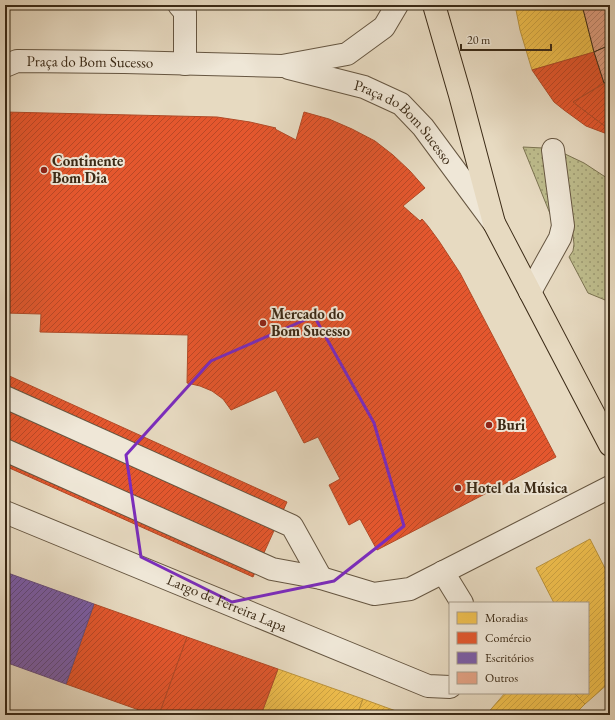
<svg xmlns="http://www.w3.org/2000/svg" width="615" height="720" font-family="'EB Garamond',serif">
	<defs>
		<pattern id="green-dots" width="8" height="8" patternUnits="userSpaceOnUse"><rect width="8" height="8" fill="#bebd8d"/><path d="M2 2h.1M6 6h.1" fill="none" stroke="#9c9a72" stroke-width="1.8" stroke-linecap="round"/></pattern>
		<pattern id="homes-hatch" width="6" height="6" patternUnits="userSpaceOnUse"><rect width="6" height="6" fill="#f2c14e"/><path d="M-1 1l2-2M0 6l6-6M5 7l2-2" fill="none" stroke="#d0a643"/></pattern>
		<pattern id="shops-hatch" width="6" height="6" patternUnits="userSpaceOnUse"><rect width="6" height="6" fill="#e4572e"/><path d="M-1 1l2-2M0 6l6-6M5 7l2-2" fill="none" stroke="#ba4826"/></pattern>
		<pattern id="offices-hatch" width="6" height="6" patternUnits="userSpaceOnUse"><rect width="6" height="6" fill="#7b5ea7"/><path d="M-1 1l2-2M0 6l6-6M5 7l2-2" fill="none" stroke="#614a7f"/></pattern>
		<pattern id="building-hatch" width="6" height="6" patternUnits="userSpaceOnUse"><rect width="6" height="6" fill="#e3a284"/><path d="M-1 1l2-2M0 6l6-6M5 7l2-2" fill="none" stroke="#b9846b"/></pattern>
	</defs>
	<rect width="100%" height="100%" fill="#e7dac1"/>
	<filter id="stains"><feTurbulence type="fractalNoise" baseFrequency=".005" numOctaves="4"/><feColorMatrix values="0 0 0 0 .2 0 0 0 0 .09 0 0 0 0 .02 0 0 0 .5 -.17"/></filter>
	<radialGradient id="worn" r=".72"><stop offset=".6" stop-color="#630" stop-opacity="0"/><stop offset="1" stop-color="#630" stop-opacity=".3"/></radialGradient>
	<g fill="url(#green-dots)" stroke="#7c7452">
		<path d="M523 147 543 148 553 221Z"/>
		<path d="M563 153 584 163 610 180V302L588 293 569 257 573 251 574 244Z"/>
	</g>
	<g fill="url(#homes-hatch)" stroke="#bb943d">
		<path d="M515 5H582L594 52 532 70 520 30Z"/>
		<path d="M590 539 610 578V682L585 704 574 693H588V603H554L536 568Z"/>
		<path d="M278 669 363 699 357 715H261Z"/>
		<path d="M505 693H574L585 704 574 715H486Z"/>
		<path d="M363 699 407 715H357Z"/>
	</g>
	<g fill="url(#shops-hatch)" stroke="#b14a27">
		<path d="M594 52 604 83 573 102 610 130V135L586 126 564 110 554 102 532 70Z"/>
		<path d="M610 80V130L573 102Z"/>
		<path d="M5 112 217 117 250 122 276 128 275 129 296 140 304 112 329 119 352 129 375 141 393 155 410 171 425 188 403 206 420 221 422 219 428 226 439 241 460 273 556 457 377 550 360 519 349 525 329 485 340 479 318 437 304 443 276 390 231 410 223 399 212 391 200 386 187 383 188 335 40 332 41 314 5 313Z"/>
		<path d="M5 374 287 502 253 577 5 466Z"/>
		<path d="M94 604 187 637 159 715H153L66 684Z"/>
		<path d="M187 637 278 669 261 715H159Z"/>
	</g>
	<path fill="url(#offices-hatch)" stroke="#684e7c" d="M5 572 94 604 66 684 5 662Z"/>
	<g fill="url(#building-hatch)" stroke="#3b2a16">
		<path d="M582 5H610V45L594 52Z"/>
		<path d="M610 45V80L604 83 594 52Z"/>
	</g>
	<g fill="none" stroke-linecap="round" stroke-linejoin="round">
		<defs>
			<g id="minor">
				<path d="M179 5 185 12V64"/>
				<path id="s1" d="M5 66 17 61 124 62 282 66 347 54 384 27 397 5"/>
				<path id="s2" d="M289 68 364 87 401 104 423 127 494 223"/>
				<path d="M530 292 560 238 563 226 553 150"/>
				<path d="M5 397 292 526 321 578"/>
				<path d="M5 450 272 569 321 578 374 594 410 589 610 487"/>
				<path id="s3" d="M5 512 428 686 450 687"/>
				<path d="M443 572 462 603"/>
			</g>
			<path id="major" d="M434 5 460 95 494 223 610 445"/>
		</defs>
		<use href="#minor" stroke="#665641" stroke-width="24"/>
		<use href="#major" stroke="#3b2a16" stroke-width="24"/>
		<use href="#minor" stroke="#efe7d7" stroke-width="22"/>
		<use href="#major" stroke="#e7dac1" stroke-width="22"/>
	</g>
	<path fill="none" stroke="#7b2cbf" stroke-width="3" stroke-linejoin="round" d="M314 316 374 423 404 526 334 581 232 602 141 557 126 455 211 361Z"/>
	<g fill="#8f2418" stroke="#efe7d7" stroke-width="1.5">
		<circle cx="44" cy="170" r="4"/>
		<circle cx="263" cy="323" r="4"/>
		<circle cx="489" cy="425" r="4"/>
		<circle cx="458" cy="488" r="4"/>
	</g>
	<g text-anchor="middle" stroke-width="4" stroke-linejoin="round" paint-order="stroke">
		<g font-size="15" fill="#3b2a16" stroke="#efe7d7">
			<text dy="5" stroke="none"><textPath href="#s1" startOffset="86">Praça do Bom Sucesso</textPath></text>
			<text dy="5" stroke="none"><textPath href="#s2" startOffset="131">Praça do Bom Sucesso</textPath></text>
			<text dy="5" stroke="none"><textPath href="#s3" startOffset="240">Largo de Ferreira Lapa</textPath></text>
		</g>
		<g font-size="15" font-weight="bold" fill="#3b2a16" stroke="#efe7d7" text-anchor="start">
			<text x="52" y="166">Continente<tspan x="52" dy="17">Bom Dia</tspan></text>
			<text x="271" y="319">Mercado do<tspan x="271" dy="17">Bom Sucesso</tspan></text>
			<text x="497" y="430">Buri</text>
			<text x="466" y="493">Hotel da Música</text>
		</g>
	</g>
	<rect width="615" height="720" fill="none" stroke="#e7dac1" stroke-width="20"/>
	<rect x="6" y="6" width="603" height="708" fill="none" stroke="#3b2a16" stroke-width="2"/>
	<rect x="10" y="10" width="595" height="700" fill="none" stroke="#3b2a16"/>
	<rect x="449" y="602" width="140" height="92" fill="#efe7d7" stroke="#a79b8a"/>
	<rect x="457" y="612" width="20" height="12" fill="#f2c14e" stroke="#a79b8a"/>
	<text x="485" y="622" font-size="12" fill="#3b2a16">Moradias</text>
	<rect x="457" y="632" width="20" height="12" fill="#e4572e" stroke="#a79b8a"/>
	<text x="485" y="642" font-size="12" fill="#3b2a16">Comércio</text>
	<rect x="457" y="652" width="20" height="12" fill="#7b5ea7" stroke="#a79b8a"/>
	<text x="485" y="662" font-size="12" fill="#3b2a16">Escritórios</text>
	<rect x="457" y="672" width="20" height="12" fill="#e3a284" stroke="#a79b8a"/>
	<text x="485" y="682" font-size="12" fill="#3b2a16">Outros</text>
	<path d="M461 44v6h90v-6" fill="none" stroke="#3b2a16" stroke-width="2"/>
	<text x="467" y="44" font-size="12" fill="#3b2a16" stroke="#efe7d7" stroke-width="3" paint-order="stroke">20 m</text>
	<rect width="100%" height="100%" filter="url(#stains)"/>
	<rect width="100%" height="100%" fill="url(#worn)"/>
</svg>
